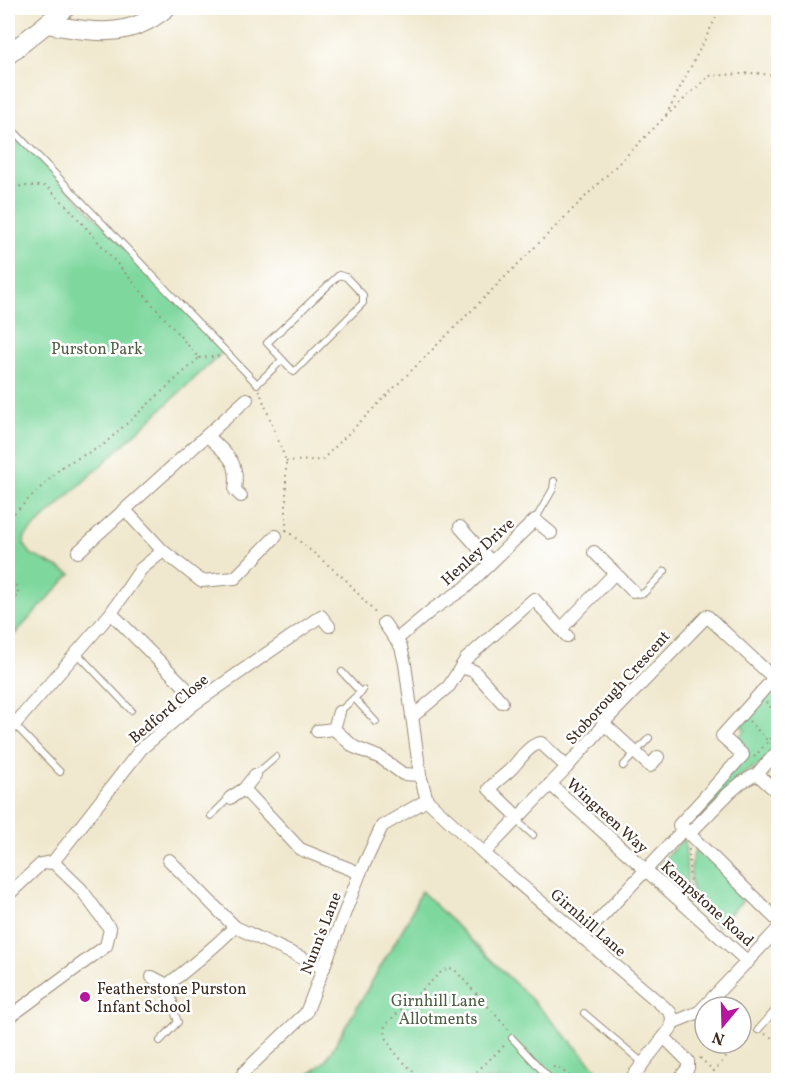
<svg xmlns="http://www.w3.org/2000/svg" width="786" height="1088" font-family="Vollkorn,serif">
	<rect width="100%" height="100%" fill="#fff"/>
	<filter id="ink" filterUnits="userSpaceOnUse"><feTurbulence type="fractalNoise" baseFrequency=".0167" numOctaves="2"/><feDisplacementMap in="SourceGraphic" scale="12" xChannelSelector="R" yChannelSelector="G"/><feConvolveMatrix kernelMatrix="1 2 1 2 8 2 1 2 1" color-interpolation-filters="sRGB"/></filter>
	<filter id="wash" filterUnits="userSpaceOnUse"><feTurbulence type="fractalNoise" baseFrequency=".008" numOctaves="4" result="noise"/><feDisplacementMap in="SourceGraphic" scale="24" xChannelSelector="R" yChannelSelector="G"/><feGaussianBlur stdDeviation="1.35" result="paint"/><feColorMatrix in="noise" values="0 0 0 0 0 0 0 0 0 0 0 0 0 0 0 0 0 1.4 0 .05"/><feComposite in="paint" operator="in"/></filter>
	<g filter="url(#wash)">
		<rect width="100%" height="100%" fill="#f0e8ce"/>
		<g fill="#7ed89e" stroke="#5c815e" stroke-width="1.5">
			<path d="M8 126 224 351 25 536 24 544 31 554 71 574 8 641Z"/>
			<path d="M773 691 778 694V746L762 764 744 773 696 823 690 817 748 754 735 741 745 730 740 724Z"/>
			<path d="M685 837 688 899 656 868Z"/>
			<path d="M699 844 750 893 718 926C711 920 701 913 697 905 689 888 688 859 699 844Z"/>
			<path d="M421 891 532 1000 607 1080H309L307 1077 326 1060 408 920Z"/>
		</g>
		<path fill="#60b7dd" stroke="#4e707e" stroke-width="1.5" d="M8 580 15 588C16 596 13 600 8 606Z"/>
	</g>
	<g filter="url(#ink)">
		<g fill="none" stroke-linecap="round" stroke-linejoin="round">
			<defs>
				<g id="lane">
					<path d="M8 125 257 384 281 361"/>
					<path d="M339 275 346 277 363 295V303L294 372 267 343Z"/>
					<path d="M535 520 553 489 554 481"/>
					<path d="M633 591 638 594 644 593 665 571"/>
					<path d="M77 653 131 710"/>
					<path d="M342 672 361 693"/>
					<path d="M354 698 376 722"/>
					<path d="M339 712 363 690"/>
					<path d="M15 725 60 772"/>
					<path d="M623 766 649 738"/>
					<path d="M255 775 276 757"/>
					<path d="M776 808 778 805"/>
					<path d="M211 816 229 798"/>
					<path d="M516 820 533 835"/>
					<path d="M584 1013 643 1063"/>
					<path d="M758 1030 778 1007"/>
					<path d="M512 1038 551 1080"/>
					<path d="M160 1041 178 1022 171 1002"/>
				</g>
				<g id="street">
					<path d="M207 435C226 455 240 460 235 490L241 496"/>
					<path d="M125 510 163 551 201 581 235 578 276 536"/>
					<path d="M460 527 491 562"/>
					<path d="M78 552 247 399"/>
					<path d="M594 552 633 591"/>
					<path d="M111 613 188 690 194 704"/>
					<path d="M384 623 401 647 405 664 420 775 427 800"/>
					<path d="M561 629 615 573"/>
					<path d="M396 640 433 609 465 588 535 520 551 533"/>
					<path d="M461 667 474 671 502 702"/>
					<path d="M412 717 449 686 466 659 534 599 567 636"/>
					<path d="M603 723 650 766 658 757"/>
					<path d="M334 729 354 747 381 758 403 774 420 775"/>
					<path d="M317 731 334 729 339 712"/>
					<path d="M8 732 111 613 141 569 163 551"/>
					<path d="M757 774 778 793"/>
					<path d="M550 784 748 962"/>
					<path d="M244 789 300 849 360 873"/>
					<path d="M230 798 244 789 255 775"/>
					<path d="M427 800 487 856 670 1012 672 1017 671 1028 630 1080"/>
					<path d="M518 817 489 789C496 781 504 776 511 769 520 760 528 745 541 743L567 767"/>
					<path d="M684 829 679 825 743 755 722 736 774 678"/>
					<path d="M684 829 689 834 729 793 742 782 757 774 778 751"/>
					<path d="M689 834 778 921"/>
					<path d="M484 853 567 767 599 731 603 723 707 616 778 682"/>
					<path d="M169 860 235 927 324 968"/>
					<path d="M53 862 141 749 194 704 321 616 329 626"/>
					<path d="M8 895 41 864 53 862 81 889 110 929 106 946 8 1018"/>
					<path d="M582 938 684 829"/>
					<path d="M152 977 167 985 171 1002"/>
					<path d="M167 985C191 967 213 948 235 927"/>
					<path d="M672 1023 699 1012 778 929"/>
					<path d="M664 1037 688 1061V1068L678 1080"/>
					<path d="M240 1080 244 1072 306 1013 360 873 382 826 427 800"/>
				</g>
				<g id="secondary">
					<path d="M47 24C93 32 128 40 166 8"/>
					<path d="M8 55 66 8"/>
				</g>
			</defs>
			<use href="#lane" stroke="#968976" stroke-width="8"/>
			<use href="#street" stroke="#968976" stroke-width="14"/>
			<use href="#secondary" stroke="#968976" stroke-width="20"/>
			<g stroke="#968976" stroke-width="2" stroke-dasharray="1.5 4.5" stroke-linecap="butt">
				<path d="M666 115 721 8"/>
				<path d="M8 190 21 186H46L68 207 199 358 102 446 64 465 8 519"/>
				<path d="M199 358 220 356"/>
				<path d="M259 390 286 461V530L284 531"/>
				<path d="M286 461 322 460 665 117 709 76 755 73 778 76"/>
				<path d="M286 530 346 580 376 614"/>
				<path d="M8 576C22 591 21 594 8 609"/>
				<path d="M766 702 778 715"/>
				<path d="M749 721 770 743"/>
				<path d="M754 757 778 731"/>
				<path d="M689 849 690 894"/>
				<path d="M765 1034 778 1041"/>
				<path d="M741 1040 750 1029"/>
				<path d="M700 1058 714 1071 739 1043"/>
				<path d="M553 1067 559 1068 575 1080"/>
				<path d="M422 1080C409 1066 382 1047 385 1025L440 973 448 968 454 969 510 1031"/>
				<path d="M468 1080 507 1043"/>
			</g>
			<use href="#lane" stroke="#fff" stroke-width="6"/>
			<use href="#street" stroke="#fff" stroke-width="12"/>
			<use href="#secondary" stroke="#fff" stroke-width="18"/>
		</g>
	</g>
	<circle fill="#b5179e" stroke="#fff" stroke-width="2" cx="85" cy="997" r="6"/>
	<g text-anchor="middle" stroke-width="5" stroke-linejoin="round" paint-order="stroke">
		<g font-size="16" fill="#4f5e44" stroke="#fff">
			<text x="97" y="354">Purston Park</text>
			<text x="438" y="1006">Girnhill Lane<tspan x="438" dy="18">Allotments</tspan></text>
		</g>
		<g font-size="16" fill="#3b2a1e" stroke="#fff">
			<text transform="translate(477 551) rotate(-42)" y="6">Henley Drive</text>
			<text transform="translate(617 687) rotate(-48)" y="6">Stoborough Crescent</text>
			<text transform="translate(168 708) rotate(-40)" y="6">Bedford Close</text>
			<text transform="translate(608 815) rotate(42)" y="6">Wingreen Way</text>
			<text transform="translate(708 903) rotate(42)" y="6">Kempstone Road</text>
			<text transform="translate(589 922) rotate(41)" y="6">Girnhill Lane</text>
			<text transform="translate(320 933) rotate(-69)" y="6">Nunn's Lane</text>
		</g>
		<g font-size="16" fill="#3b2a1e" stroke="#fff" text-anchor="start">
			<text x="97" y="994">Featherstone Purston<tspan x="97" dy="18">Infant School</tspan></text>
		</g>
	</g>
	<rect width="786" height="1088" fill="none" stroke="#fff" stroke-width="30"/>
	<g transform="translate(723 1025) rotate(199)"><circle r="28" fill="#ffffff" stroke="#b1aaa5" stroke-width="1.5"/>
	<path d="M0-4.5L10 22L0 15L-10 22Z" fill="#b5179e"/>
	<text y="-9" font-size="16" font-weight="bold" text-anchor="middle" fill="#3b2a1e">N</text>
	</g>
</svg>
